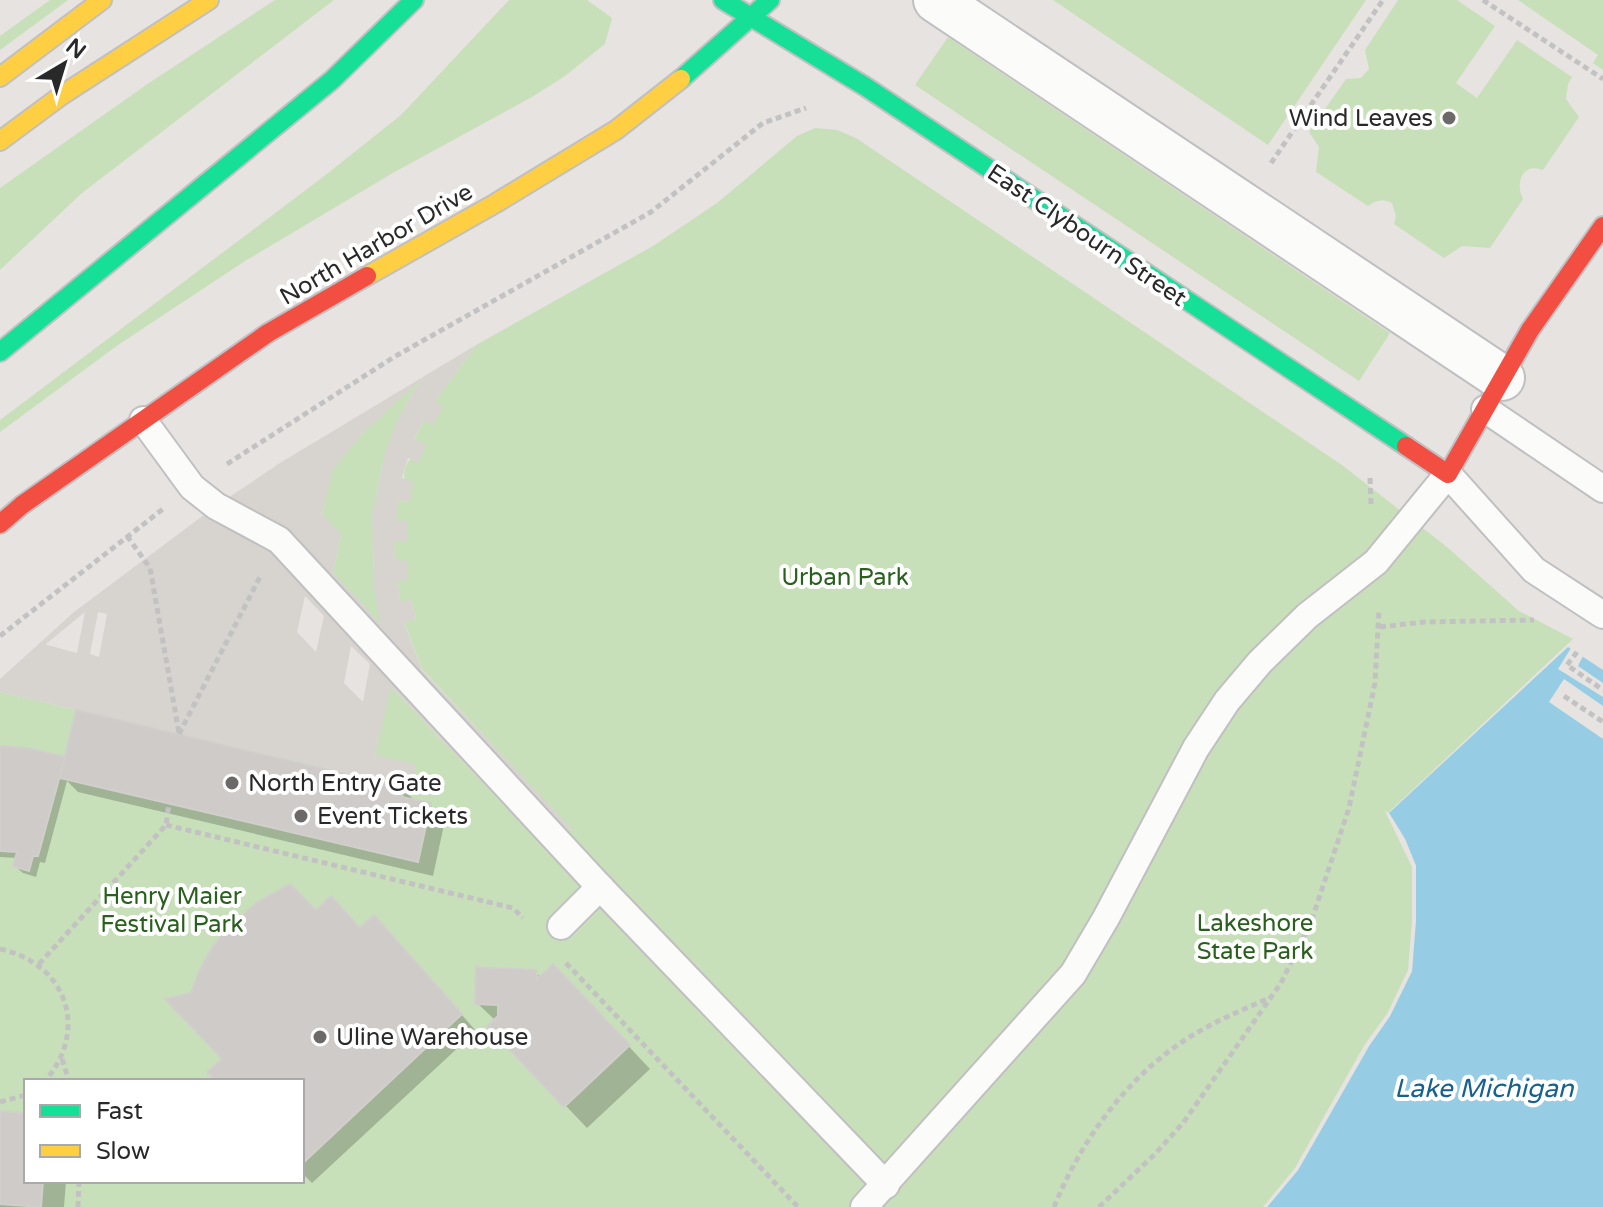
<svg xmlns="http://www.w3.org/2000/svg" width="1603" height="1207" font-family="'Varela Round',sans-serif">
	<rect width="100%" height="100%" fill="#e6e3e0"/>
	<g fill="#c8e0ba" fill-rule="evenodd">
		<path d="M50 0H68L0 50V36Z"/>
		<path d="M275 0H334L82 193 0 270V188L146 85Z"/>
		<path d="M509 0H587L612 18 605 44 565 76 532 97 391 174 245 261 118 345 0 432V420L323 177 401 115Z"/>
		<path d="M1053 0H1366L1268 145Z"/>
		<path d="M1398 0H1457L1495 26 1456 83 1477 98 1517 40 1572 77 1568 84 1566 99 1579 117 1543 170C1522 162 1515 183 1523 199L1490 248 1462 246 1444 258 1394 224 1396 216 1392 203C1383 198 1376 200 1368 206L1316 172 1319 147 1309 132 1346 79 1361 78 1369 69 1365 50Z"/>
		<path d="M1518 0H1603V70L1593 63 1598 55Z"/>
		<path d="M948 37 1390 333 1359 381 915 85Z"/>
		<path d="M815 128 837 130 856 138 1342 465 1447 547 1519 611 1573 639 1389 812 1405 839 1416 866 1412 971 1390 1016 1369 1046 1298 1170 1267 1207H0V692L412 788 375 755 390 686 489 789 573 831 422 669 404 622 416 619 411 600 400 602 398 581 407 561H395L394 540 406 541 395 520 399 500 410 502C400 473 401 464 425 444L414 440 424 420 433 425 434 402 476 345 653 246 717 203 797 136ZM26 1081H302V1181H26Z"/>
		<path d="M421 378C372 459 364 533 381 625L333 573 341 534 322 515 332 469 362 434Z"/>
	</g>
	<path fill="#d7d3cf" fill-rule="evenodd" d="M476 345 435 401 443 407 433 425 424 420 414 439 426 444 419 463 408 458 402 478 413 482 410 502 399 500 396 520 407 521V541H394L395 560 407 561 408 580 398 581 400 601 411 600 416 619 404 623 422 670 576 833 489 789 391 687 375 755 416 764 412 788 0 692V679L74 612 216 506 280 463ZM419 381 396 423 385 453 372 515 374 588 380 623 333 573 341 534 322 514 333 469 362 434ZM305 596 324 616 316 652 297 632ZM85 612 77 653 47 645 46 644ZM98 612 107 614 99 657 90 654ZM351 646 370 664 363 702 344 683Z"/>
	<path fill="#97cde4" d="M1568 647 1603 670V1207H1267L1298 1170 1369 1046 1390 1016 1412 971 1416 866 1405 839 1389 813Z"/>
	<g fill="#e6e3e0">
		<path d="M1571 648 1583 656 1578 666 1603 683V697L1558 669Z"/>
		<path d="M1564 679 1603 706V739L1549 702Z"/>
		<path d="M1385 811 1389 813 1405 839 1416 866V921L1412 971 1390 1016 1369 1046 1298 1170 1267 1207H1263L1295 1168 1365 1044 1387 1014 1408 970 1412 921V867Z"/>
	</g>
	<g fill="#0003">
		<path d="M0 748 66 761 404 790 416 802 430 805 445 820 433 876 78 792 67 781 45 863 40 862 36 877 23 873 15 866 17 858 0 857Z"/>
		<path d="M316 913 361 930 389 932 476 1031 312 1183 302 1173V1081H218L224 1059 192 995Z"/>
		<path d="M536 972 541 978 575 989 650 1069 587 1128 490 1026 496 1021 477 1003Z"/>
		<path d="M0 1113 26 1115V1181H66L64 1207H0Z"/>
	</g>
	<g fill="#cecbc9" stroke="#d1cfcb" stroke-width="2">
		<path d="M76 710 405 788 402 797 431 803 418 862 60 778Z"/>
		<path d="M0 746 28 748 65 757 38 856H33L29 871 13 866 17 852 0 851Z"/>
		<path d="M290 884 316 910 331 896 360 928 374 915 462 1014 302 1164V1081H216L207 1072 222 1059 165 999 191 993 199 971 213 946 228 928 256 903Z"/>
		<path d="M553 964 630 1045 564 1107 487 1026 498 1016V1005L475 1004 476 967 537 970V979Z"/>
		<path d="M0 1111 26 1113V1181H43L41 1207 0 1204Z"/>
	</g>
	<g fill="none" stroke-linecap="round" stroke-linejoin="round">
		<defs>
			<g id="lane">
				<path d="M1485 409 1603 489"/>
				<path d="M143 420 192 487 216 506 279 540 600 887 886 1185"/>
				<path d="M561 926 600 887"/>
				<path d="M864 1207 1073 974 1106 918 1196 748 1227 701 1260 662 1307 616 1376 562 1448 474 1534 570 1603 615"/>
			</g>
			<path id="street" d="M936 0 1502 378"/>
			<g id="fast">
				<path d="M723 0 866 87 1406 446"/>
				<path d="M681 79 770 0"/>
				<path d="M0 352 332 80 414 0"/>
			</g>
			<g id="slow">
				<path d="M0 77 102 0"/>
				<path d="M0 141 62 95 209 0"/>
				<path d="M367 276 496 203 616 130 681 79"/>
			</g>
			<g id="jam">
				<path d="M1406 446 1448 474 1530 330 1603 226"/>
				<path d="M0 524 22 505 268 333 367 276"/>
			</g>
		</defs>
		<use href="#lane" stroke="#c0bfc1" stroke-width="30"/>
		<use href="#street" stroke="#c0bfc1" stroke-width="48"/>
		<use href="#fast" stroke="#c0bfc1" stroke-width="22"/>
		<use href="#slow" stroke="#c0bfc1" stroke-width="22"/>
		<use href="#jam" stroke="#c0bfc1" stroke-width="22"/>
		<g stroke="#c3c2c2" stroke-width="5" stroke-dasharray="6 4" stroke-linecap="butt">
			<path d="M1483 0 1603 79"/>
			<path d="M1271 163 1383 0"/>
			<path d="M227 464 394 357 651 212 763 123 806 108"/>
			<path d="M1370 478 1371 504"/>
			<path d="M127 536 150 568 179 733"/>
			<path d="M1380 627 1424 622 1534 620"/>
			<path d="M0 636 163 509"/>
			<path d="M1577 652 1567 665 1603 690"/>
			<path d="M1564 696 1603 722"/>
			<path d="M179 734 261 575"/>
			<path d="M166 825 513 908 523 918"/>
			<path d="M0 949C66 963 90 1029 45 1081"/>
			<path d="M566 963 798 1207"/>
			<path d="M39 964 166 825 169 804"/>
			<path d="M62 1059 69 1081"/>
			<path d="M0 1102 26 1095"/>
			<path d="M78 1207 79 1181"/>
			<path d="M1054 1207C1084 1133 1137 1063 1209 1026 1229 1015 1250 1007 1271 997"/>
			<path d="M1099 1207 1155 1154 1183 1123 1281 983 1311 922 1349 808 1375 683 1379 610"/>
		</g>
		<use href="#lane" stroke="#fbfbfa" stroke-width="26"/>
		<use href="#street" stroke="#fbfbfa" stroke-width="44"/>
		<use href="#fast" stroke="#16e098" stroke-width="18"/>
		<use href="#slow" stroke="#ffcf43" stroke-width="18"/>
		<use href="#jam" stroke="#f24e42" stroke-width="18"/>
	</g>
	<g fill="#6b6a69" stroke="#fff" stroke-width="3">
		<circle cx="1449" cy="118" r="8"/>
		<circle cx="232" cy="783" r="8"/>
		<circle cx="301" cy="816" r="8"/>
		<circle cx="320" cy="1037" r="8"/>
	</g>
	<g text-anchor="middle" stroke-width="8" stroke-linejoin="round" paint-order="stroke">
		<g font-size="24" fill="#292929" stroke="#fff" text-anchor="start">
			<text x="1433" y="126" text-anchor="end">Wind Leaves</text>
			<text x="248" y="791">North Entry Gate</text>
			<text x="317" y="824">Event Tickets</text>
			<text x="336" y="1045">Uline Warehouse</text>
		</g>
		<g font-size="24" fill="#292929" stroke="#fff">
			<text transform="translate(1087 235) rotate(34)" y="8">East Clybourn Street</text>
			<text transform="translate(376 244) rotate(-30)" y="8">North Harbor Drive</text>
		</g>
		<g font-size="24" fill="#2a601e" stroke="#fff">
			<text x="845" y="585">Urban Park</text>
			<text x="172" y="904">Henry Maier<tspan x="172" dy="28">Festival Park</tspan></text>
			<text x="1255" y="931">Lakeshore<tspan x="1255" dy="28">State Park</tspan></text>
		</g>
		<g font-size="26" font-style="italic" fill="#16618f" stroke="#fff">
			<text x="1484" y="1097">Lake Michigan</text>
		</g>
	</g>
	<rect x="24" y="1079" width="280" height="104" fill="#ffffff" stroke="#a9a9a9" stroke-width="2"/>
	<rect x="40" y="1105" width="40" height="12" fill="#16e098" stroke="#a9a9a9" stroke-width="2"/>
	<text x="96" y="1119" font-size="24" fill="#292929">Fast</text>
	<rect x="40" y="1145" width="40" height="12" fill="#ffcf43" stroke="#a9a9a9" stroke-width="2"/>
	<text x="96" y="1159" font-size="24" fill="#292929">Slow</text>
	<g transform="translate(64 64) rotate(38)" stroke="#ffffff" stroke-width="6" paint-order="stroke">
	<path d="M0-6L14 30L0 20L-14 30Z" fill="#292929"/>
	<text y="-12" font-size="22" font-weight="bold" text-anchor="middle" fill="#292929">N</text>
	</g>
</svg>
